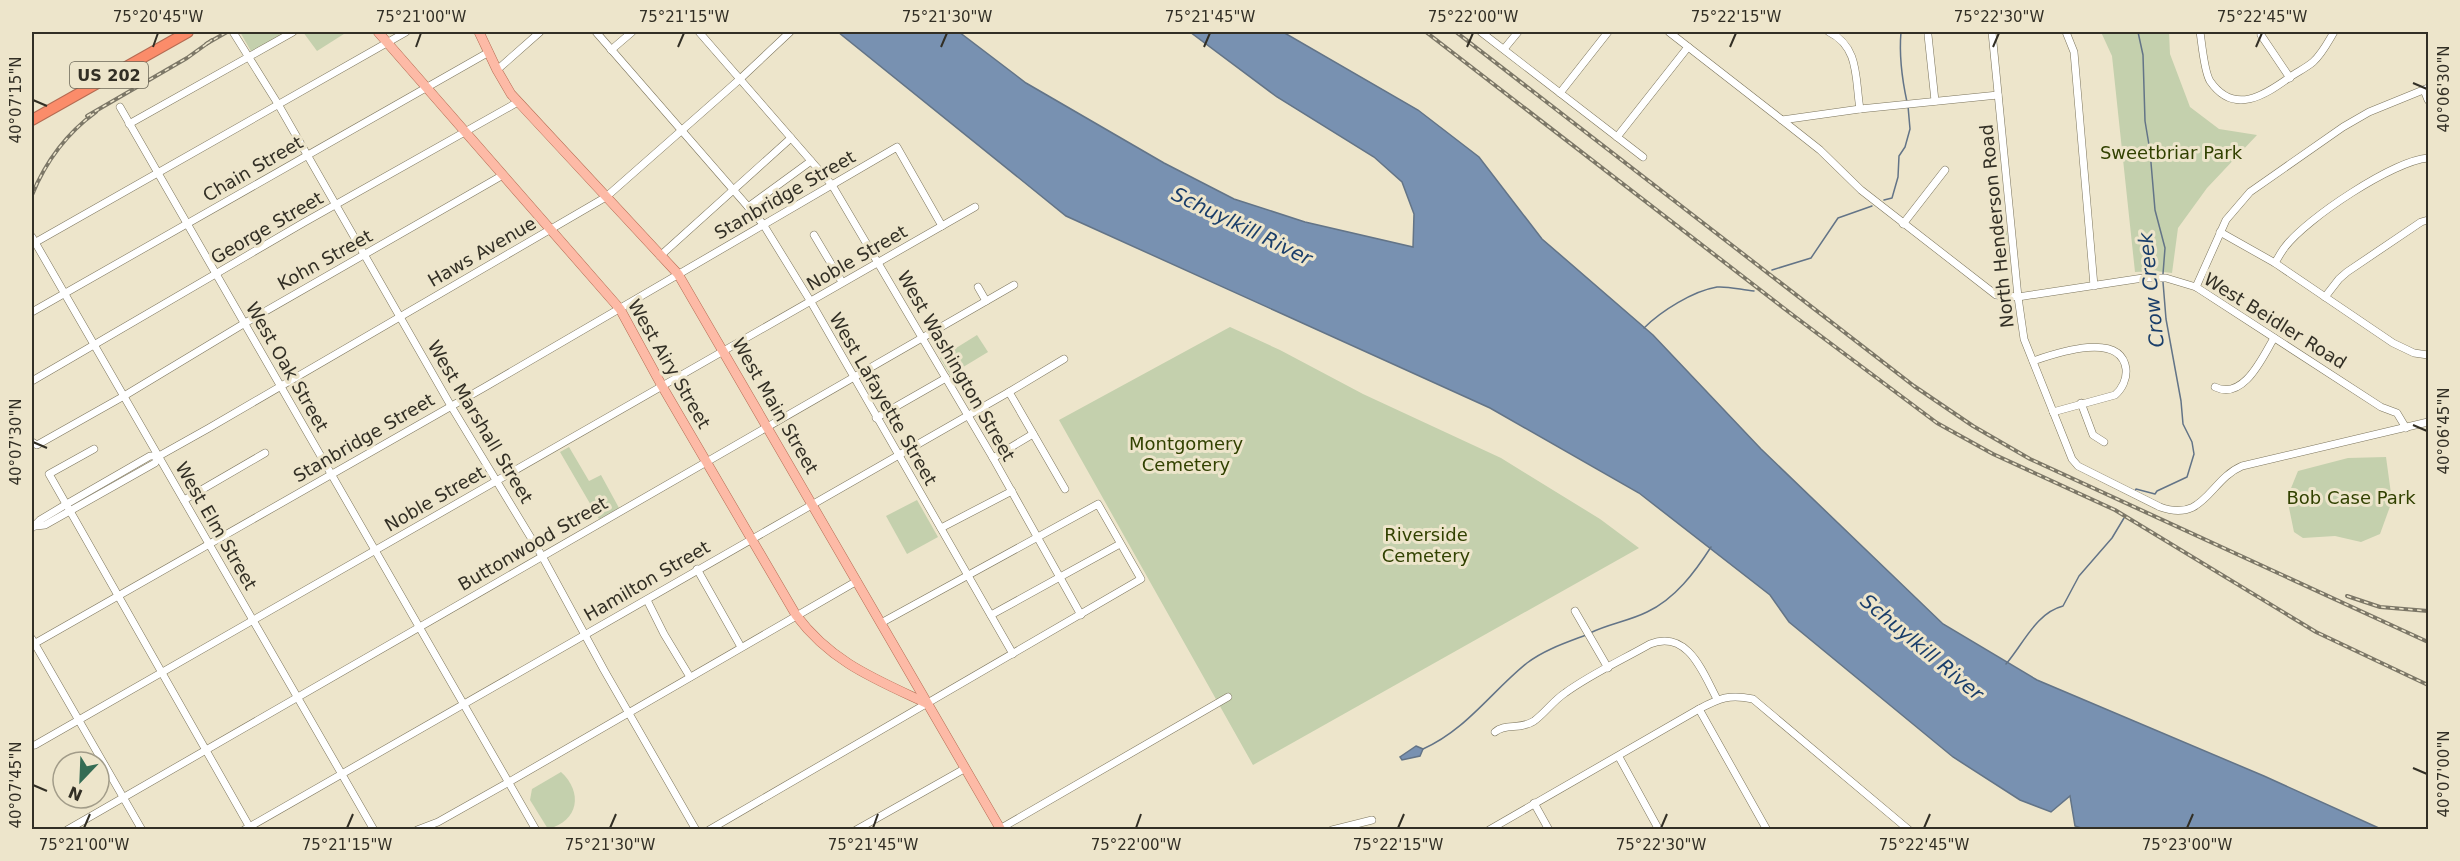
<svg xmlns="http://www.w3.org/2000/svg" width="2460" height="861" font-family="'DejaVu Sans',sans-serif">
	<rect width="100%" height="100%" fill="#ede5cb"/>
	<g fill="#c4d0ad">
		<path d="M240 32H294L252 53Z"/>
		<path d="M303 32H347L317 51Z"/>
		<path d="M2101 32H2169L2170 54 2190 107 2219 129 2257 135 2207 188 2178 228 2172 273 2155 271 2135 272 2112 56Z"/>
		<path d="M1997 231H2007L2008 246 2001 252Z"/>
		<path d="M1230 327 1280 350 1363 394 1501 458 1600 519 1639 548 1253 765 1059 420Z"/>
		<path d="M977 335 988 352 950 375 940 358Z"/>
		<path d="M569 447 589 481 601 475 619 508 599 519 560 452Z"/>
		<path d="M2386 457 2392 501 2380 534 2361 542 2335 536 2303 538 2294 532 2287 498 2298 471 2348 458Z"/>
		<path d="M917 500 938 537 907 554 886 516Z"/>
		<path d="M561 772C583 792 579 821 548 829L530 800 532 789Z"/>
	</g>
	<g fill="#7891b1" stroke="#637487" stroke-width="1.5">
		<path d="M838 32H959L1026 83 1164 163 1234 199 1305 222 1413 247 1414 214 1402 182 1374 157 1277 97 1190 32H1283L1418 110 1479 157 1542 239 1653 335 1761 449 1943 624 2037 680 2264 776 2381 829H2084L2075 826 2070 796 2051 812 2020 800 1953 757 1789 622 1770 595 1639 493 1490 408 1066 216Z"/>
		<path d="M1416 746 1423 749 1420 756 1402 760 1400 757Z"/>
	</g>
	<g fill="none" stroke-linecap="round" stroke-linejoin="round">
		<g stroke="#637487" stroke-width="1.5">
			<path d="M1901 32C1899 55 1902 79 1907 102"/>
			<path d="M2138 32 2143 55 2145 121 2150 151 2155 210 2165 248 2163 274"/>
			<path d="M1884 200 1892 198 1898 177 1899 156 1905 147 1910 129 1908 106"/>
			<path d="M1772 270 1811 258 1838 218 1872 206"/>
			<path d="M1644 328C1661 311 1693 291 1717 287 1728 286 1742 290 1754 291"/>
			<path d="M2135 491 2136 489 2155 494 2157 491 2187 477 2194 454 2192 442 2183 424 2181 401 2166 319 2163 282"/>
			<path d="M1590 633C1608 624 1629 621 1647 612 1675 599 1695 572 1711 547"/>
			<path d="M2006 664C2024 643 2036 613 2063 606L2079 576 2112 538 2124 518"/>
			<path d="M1423 749C1466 730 1491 692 1527 663 1544 650 1565 643 1586 635"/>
		</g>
		<defs>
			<g id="minor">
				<path d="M233 32 278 104 451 406 542 556 604 670 696 830"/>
				<path d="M596 32 763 224 811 302 1013 654"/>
				<path d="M699 32 832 185 993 458 1081 615"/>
				<path d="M1481 32 1643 157"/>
				<path d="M1669 32 1782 120 1860 109 1998 95"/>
				<path d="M1829 32C1860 47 1855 80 1860 109"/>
				<path d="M1992 32 2018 297 2024 339 2072 459 2078 466 2160 507C2205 523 2209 480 2242 466L2428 422"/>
				<path d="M2066 32 2074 52 2094 286"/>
				<path d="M2200 32C2202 44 2204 71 2210 81 2234 116 2265 95 2290 77 2297 72 2306 68 2313 62 2322 54 2328 42 2334 32"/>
				<path d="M1928 35 1935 101"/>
				<path d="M2261 35 2290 78"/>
				<path d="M1504 49 1518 32"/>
				<path d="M611 50 632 32"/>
				<path d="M497 70 540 32"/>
				<path d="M2424 90 2428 100"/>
				<path d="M1560 93 1608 32"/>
				<path d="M120 107 536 830"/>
				<path d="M1782 120 1820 150 1861 190 1996 295 2018 297 2143 278H2166L2196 287 2381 407 2397 413 2406 428"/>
				<path d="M129 124 293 32"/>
				<path d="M1617 137 1688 47"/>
				<path d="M748 207 811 161"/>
				<path d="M1903 224 1945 170"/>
				<path d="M2220 232 2275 263 2393 343 2414 353 2428 355"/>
				<path d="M814 235 842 282"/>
				<path d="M32 237 374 830"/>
				<path d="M36 242 406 32"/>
				<path d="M660 256 791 138"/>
				<path d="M2275 263C2278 258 2281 252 2285 247 2307 218 2393 161 2428 158"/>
				<path d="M978 287 986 301"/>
				<path d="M2196 287 2226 220 2250 192 2343 127 2369 112 2428 88"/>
				<path d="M2325 297 2339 279 2347 272 2421 222 2428 220"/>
				<path d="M32 312 489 52"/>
				<path d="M2033 361C2054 354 2121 330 2126 369 2127 379 2122 389 2115 395L2053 412"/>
				<path d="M32 381 303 223 518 102"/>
				<path d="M2215 387C2244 401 2263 356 2274 338"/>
				<path d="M1009 392 1065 489"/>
				<path d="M2081 403 2093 435 2104 442"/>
				<path d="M876 418 946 378"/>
				<path d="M32 442 37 445 124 396 245 323 503 175"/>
				<path d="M94 449 49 474 249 826"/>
				<path d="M993 458 1033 434"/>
				<path d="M184 500 265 453"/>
				<path d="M36 526 45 525 155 463 159 456"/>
				<path d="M32 528 40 520 65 505 150 456H159L209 428 606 197 740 79 790 32"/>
				<path d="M941 528 1012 491"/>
				<path d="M697 569 741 647"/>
				<path d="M647 600 664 634 690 677"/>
				<path d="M1575 611 1608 668"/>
				<path d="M991 615 1120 544"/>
				<path d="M32 639 142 830"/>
				<path d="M32 645 485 387 897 147 942 226"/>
				<path d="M1699 709 1767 830"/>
				<path d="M1495 732C1505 723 1521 730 1534 721 1545 713 1553 701 1565 693 1591 674 1622 660 1650 644 1688 629 1703 673 1717 699"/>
				<path d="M35 745 975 207"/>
				<path d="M1619 757 1659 830"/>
				<path d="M1534 803 1549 830"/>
				<path d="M67 830 1014 285"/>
				<path d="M244 830 1009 392 1064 359"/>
				<path d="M417 830 438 822 509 782 857 581"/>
				<path d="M709 830 1141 579 1098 504 881 623"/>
				<path d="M856 830 964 769"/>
				<path d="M998 830 1228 697"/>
				<path d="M1332 830 1372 820"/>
				<path d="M1489 830 1699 709C1720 698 1729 694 1753 699L1909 830"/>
			</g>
			<g id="major">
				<path d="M378 32 620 309 662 386 796 615C831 662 875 679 926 703"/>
				<path d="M479 32 497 70 511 94 678 274 1001 830"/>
			</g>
			<path id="highway" d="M32 120 188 32"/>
		</defs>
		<use href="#minor" stroke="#7b745c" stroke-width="8"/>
		<use href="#major" stroke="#b56b52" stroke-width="10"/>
		<use href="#highway" stroke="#b56b52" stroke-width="12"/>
		<use href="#minor" stroke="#fff" stroke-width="7"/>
		<use href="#major" stroke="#fdbaa6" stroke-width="9"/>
		<use href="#highway" stroke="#fb8c6a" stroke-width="10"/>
		<defs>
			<g id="rail">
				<path d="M1426 32 1794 316 1937 423 1993 454 2115 510 2316 632 2428 685"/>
				<path d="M1456 32 1914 386 1973 426 2030 459 2428 642"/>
				<path d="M206 44 227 32"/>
				<path d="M87 116 187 58 212 40"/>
				<path d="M32 195C45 163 67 133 96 112"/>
				<path d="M2347 596 2380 607 2428 611"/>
			</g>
		</defs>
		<use href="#rail" stroke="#7c7767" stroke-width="4"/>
		<use href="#rail" stroke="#ede5cb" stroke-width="1.5" stroke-dasharray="4.5" stroke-linecap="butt"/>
	</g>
	<path fill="none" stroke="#322f25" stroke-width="2" d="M153 47 158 33M416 47 421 33M678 47 684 33M941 47 947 33M1204 47 1210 33M1467 47 1473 33M1730 47 1736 33M1993 47 1999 33M2256 47 2262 33M2413 83 2427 89M33 100 47 106M2413 425 2427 431M33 442 47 448M2413 768 2427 774M33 785 47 791M84 828 90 814M347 828 353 814M610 828 616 814M873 828 878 814M1136 828 1141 814M1398 828 1404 814M1661 828 1667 814M1924 828 1930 814M2187 828 2193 814"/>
	<g text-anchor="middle" stroke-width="6" stroke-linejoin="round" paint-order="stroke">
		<rect fill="#ede5cb" stroke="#6a6657" stroke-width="1.5" x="70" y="62" width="78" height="26" rx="4.5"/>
		<g font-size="16" font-weight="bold" fill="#322f25">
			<text x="109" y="81">US 202</text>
		</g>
		<g font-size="18" fill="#314100" stroke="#ede5cb">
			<text x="2171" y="159">Sweetbriar Park</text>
			<text x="1186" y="450">Montgomery<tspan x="1186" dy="21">Cemetery</tspan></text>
			<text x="2351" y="504">Bob Case Park</text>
			<text x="1426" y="541">Riverside<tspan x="1426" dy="21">Cemetery</tspan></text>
		</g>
		<g font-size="18" fill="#322f25" stroke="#ede5cb">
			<text transform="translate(253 169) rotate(-30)" y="6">Chain Street</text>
			<text transform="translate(785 195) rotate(-30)" y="6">Stanbridge Street</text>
			<text transform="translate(1997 226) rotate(-96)" y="6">North Henderson Road</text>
			<text transform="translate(267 228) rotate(-30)" y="6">George Street</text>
			<text transform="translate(482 252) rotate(-30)" y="6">Haws Avenue</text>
			<text transform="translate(857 258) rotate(-30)" y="6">Noble Street</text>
			<text transform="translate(325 260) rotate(-29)" y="6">Kohn Street</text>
			<text transform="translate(2275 321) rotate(32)" y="6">West Beidler Road</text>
			<text transform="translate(669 364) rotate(60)" y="6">West Airy Street</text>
			<text transform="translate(956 366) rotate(60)" y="6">West Washington Street</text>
			<text transform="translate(287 367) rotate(60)" y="6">West Oak Street</text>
			<text transform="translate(883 399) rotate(60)" y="6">West Lafayette Street</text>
			<text transform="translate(775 406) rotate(60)" y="6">West Main Street</text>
			<text transform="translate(480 422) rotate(59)" y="6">West Marshall Street</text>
			<text transform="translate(364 438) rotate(-30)" y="6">Stanbridge Street</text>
			<text transform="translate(435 499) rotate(-30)" y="6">Noble Street</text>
			<text transform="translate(216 526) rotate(60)" y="6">West Elm Street</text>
			<text transform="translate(533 544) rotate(-30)" y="6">Buttonwood Street</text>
			<text transform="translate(647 581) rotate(-30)" y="6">Hamilton Street</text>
		</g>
		<g font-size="20" font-style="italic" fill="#1a3e6a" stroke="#ede5cb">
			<text transform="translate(1242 226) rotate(26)" y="7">Schuylkill River</text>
			<text transform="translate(2151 290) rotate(-96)" y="7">Crow Creek</text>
			<text transform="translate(1922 647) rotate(40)" y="7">Schuylkill River</text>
		</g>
	</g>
	<rect width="2460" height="861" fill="none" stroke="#ede5cb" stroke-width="66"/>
	<g transform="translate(81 780) rotate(203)"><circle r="28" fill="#ede5cb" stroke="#a29c89" stroke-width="1.5"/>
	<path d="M0-4.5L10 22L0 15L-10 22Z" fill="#346c54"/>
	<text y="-9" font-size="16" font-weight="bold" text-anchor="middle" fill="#322f25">N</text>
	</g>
	<rect x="33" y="33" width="2394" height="795" fill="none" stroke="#322f25" stroke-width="2"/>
	<g font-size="15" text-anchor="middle" fill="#322f25">
		<text x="158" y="22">75°20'45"W</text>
		<text x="421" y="22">75°21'00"W</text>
		<text x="684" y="22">75°21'15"W</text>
		<text x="947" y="22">75°21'30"W</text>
		<text x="1210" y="22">75°21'45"W</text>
		<text x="1473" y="22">75°22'00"W</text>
		<text x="1736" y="22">75°22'15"W</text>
		<text x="1999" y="22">75°22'30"W</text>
		<text x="2262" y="22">75°22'45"W</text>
		<text transform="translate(2444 89) rotate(-90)" y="5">40°06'30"N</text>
		<text transform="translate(16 100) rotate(-90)" y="5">40°07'15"N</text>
		<text transform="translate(2444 431) rotate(-90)" y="5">40°06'45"N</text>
		<text transform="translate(16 442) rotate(-90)" y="5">40°07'30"N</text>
		<text transform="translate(2444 774) rotate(-90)" y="5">40°07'00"N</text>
		<text transform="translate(16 785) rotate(-90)" y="5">40°07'45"N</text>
		<text x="84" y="850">75°21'00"W</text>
		<text x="347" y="850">75°21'15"W</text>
		<text x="610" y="850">75°21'30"W</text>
		<text x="873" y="850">75°21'45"W</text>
		<text x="1136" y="850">75°22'00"W</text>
		<text x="1398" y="850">75°22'15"W</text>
		<text x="1661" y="850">75°22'30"W</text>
		<text x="1924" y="850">75°22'45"W</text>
		<text x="2187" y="850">75°23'00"W</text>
	</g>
</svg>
